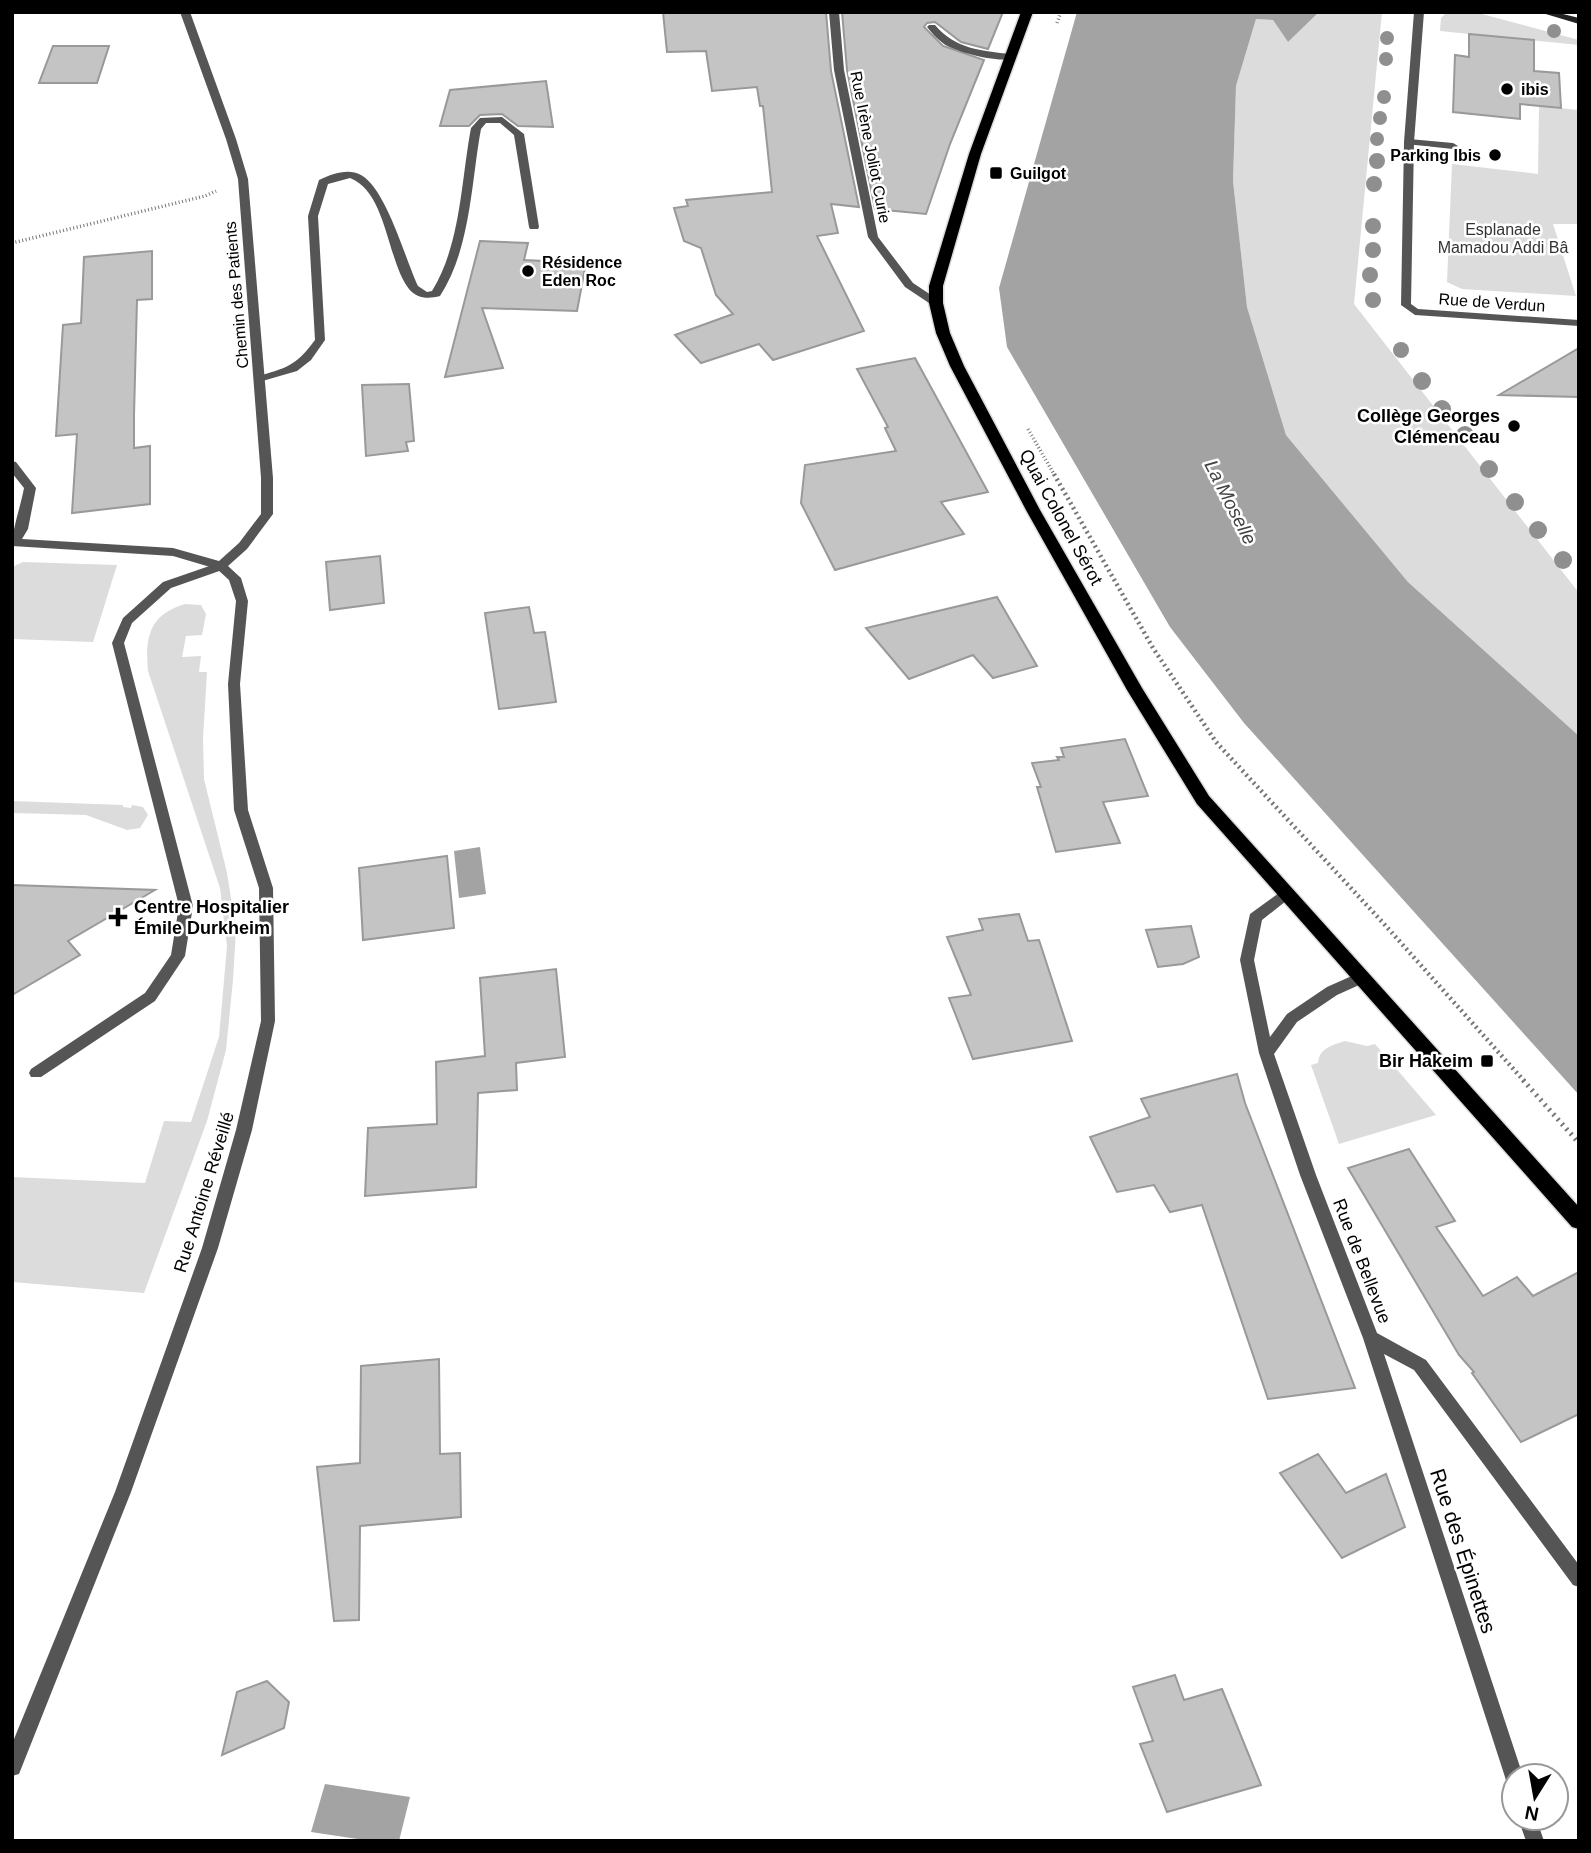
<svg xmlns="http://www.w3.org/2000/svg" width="1591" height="1853" font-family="Helvetica,sans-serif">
	<rect width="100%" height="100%" fill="#fff"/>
	<g fill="#dcdcdc">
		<path d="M1319 12H1382L1354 304 1579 593V736L1408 582 1286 435 1247 307 1233 181 1236 86 1256 19 1273 20 1288 42Z"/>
		<path d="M1474 12 1579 40V45L1440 31 1441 18 1446 13Z"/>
		<path d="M1539 106 1579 110V224H1553L1576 296 1462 289 1447 282 1452 164 1538 174Z"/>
		<path d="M23 562 117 565 93 642 12 639V567Z"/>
		<path d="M185 604 201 605 206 614 202 635 186 636 182 657 201 656 199 672H207L203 738 204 779 227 873 236 929 233 980 226 1050 207 1121 144 1293 12 1282V1177L145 1183 164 1121 191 1122 219 1037 227 946 220 888 148 671C145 637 149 615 185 604Z"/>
		<path d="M12 801 123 805V807L131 808 132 805 143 807 148 815 140 828 127 830 86 815 12 813Z"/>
		<path d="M1345 1041 1367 1046 1375 1044 1436 1115 1339 1144 1311 1065 1318 1063C1319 1048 1333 1045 1345 1041Z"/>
	</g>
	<g fill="#a3a3a3">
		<path d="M1077 12H1319L1288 42 1273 20 1256 19 1236 86 1233 181 1247 307 1286 435 1408 582 1579 736V1095L1244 723 1170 627 1007 347 999 288Z"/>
		<path d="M480 847 486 894 459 898 454 851Z"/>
		<path d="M325 1784 410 1797 399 1841H371L311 1832Z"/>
	</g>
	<g fill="#c4c4c4" stroke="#999" stroke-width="2">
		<path d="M663 12H826L831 71 859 207 831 204 838 233 817 236 864 331 773 360 759 344 701 363 675 335 733 314 716 295 701 248 684 241 674 208 688 206 686 200 772 192 763 106H760L757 87 712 91 706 51 667 52Z"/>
		<path d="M842 12H1003L988 49 961 42 935 22 927 23 924 27 943 46 984 60 950 144 926 214 875 209 847 70Z"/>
		<path d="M1469 34 1534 40V71L1559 73 1561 108 1520 104V119L1453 112 1455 55 1469 57Z"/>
		<path d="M53 46H109L97 83H39Z"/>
		<path d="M546 81 553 127 518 126 502 114 480 115 469 126H440L450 90Z"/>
		<path d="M480 241 528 243 524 260 586 263 577 311 482 308 503 368 445 377Z"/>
		<path d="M152 251V299L137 300 134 415V448L150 446V504L72 513 77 434 56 436 63 325 81 323 84 257Z"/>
		<path d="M1579 348V397L1499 395Z"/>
		<path d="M915 358 988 492 941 502 964 534 835 570 801 503 805 465 896 451 885 428 888 427 857 369Z"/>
		<path d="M409 384 414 441 406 442 408 451 366 456 362 385Z"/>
		<path d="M380 556 384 603 330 610 326 562Z"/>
		<path d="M997 597 1037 666 993 678 973 655 909 679 866 628Z"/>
		<path d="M529 607 534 633 545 632 556 702 499 709 485 613Z"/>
		<path d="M1125 739 1148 796 1103 802 1120 843 1056 852 1037 787H1041L1032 763 1059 760 1057 757H1064L1061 748Z"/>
		<path d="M447 856 454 928 363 940 359 868Z"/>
		<path d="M12 885 155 890 68 941 80 955 12 995Z"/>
		<path d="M1019 914 1028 941 1039 940 1072 1041 973 1059 949 998 971 995 947 937 983 930 979 919Z"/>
		<path d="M1191 926 1199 957 1183 964 1158 967 1146 930Z"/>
		<path d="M556 969 565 1057 516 1063 517 1090 478 1093 476 1187 365 1196 368 1128 437 1124 436 1062 485 1056 480 978Z"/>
		<path d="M1237 1074 1245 1103 1355 1388 1268 1399 1202 1205 1170 1212 1154 1185 1117 1192 1090 1137 1150 1117 1141 1099Z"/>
		<path d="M1409 1149 1455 1221 1436 1227 1483 1296 1517 1277 1533 1296 1579 1272V1414L1521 1442 1472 1373 1474 1372 1459 1355 1348 1168Z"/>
		<path d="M439 1359 440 1454 460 1453 461 1517 360 1526 359 1620 334 1621 317 1467 360 1463 361 1366Z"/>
		<path d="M1318 1454 1346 1493 1386 1474 1405 1527 1342 1558 1280 1473Z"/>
		<path d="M1175 1675 1184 1700 1222 1689 1261 1785 1167 1812 1140 1744 1153 1741 1133 1687Z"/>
		<path d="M267 1681 289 1702 284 1728 222 1755 237 1692Z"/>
	</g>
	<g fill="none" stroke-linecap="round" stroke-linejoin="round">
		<defs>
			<path id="primary" d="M1021 12H1033L981 154 943 286V303L950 333 964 366 1040 510 1142 688 1209 796 1579 1207V1229L1572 1227 1197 804 1127 690 1026 510 950 366 936 333 929 303V286L969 154Z"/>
		</defs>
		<use href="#primary" stroke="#dbdbdb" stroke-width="3"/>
		<g stroke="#777" stroke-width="3.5" stroke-dasharray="1 2.5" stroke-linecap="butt">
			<path d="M1057 23 1061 12"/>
			<path d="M12 243 205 196 216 191"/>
			<path d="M1028 429 1055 476"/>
		</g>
		<path stroke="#777" stroke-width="4.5" stroke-dasharray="2 3.5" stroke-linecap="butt" d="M1054 474 1153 648 1216 742 1385 925 1525 1082"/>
		<path stroke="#777" stroke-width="5" stroke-dasharray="2 4.5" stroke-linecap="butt" d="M1523 1080 1579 1143"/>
		<g fill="#555" fill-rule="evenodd">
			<path d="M929 25H935C955 49 982 51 1011 54L1016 57C1003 65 956 52 944 44 937 39 932 33 927 27Z"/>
			<path d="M502 117 524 134 539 227 538 229H530L529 227 514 135 500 123H486L481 129C471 183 471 248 440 296 429 299 417 299 409 289 387 261 387 192 350 178L328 184 318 216 325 340 311 360 297 371 259 382 255 381V377C286 368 295 367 315 340L308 216 319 180C332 174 348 168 361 175 387 190 405 259 418 286L427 292 432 291C461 244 461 181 471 128L480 118Z"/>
			<path d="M1409 139 1453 143 1458 146 1453 149 1406 144V140Z"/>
			<path d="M221 562 227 566 225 569 171 588 132 623 124 643 193 906 185 956 155 1001 41 1077H31L29 1073 31 1069 145 993 171 955 179 906 112 643 123 618 163 582Z"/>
		</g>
		<g fill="#555" fill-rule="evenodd">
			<path d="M180 12H190L236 139 248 179 273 478V514L247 549 228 566 241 578 248 601 240 684 248 810 273 888 275 1021 252 1130 218 1248 131 1492 19 1774 12 1776V1744L115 1492 202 1248 236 1130 261 1021 259 888 234 810 228 684 236 601 229 580 217 569 173 556 12 546C12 530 21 505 24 488L12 473V461L16 462 36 488 28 529 22 539 173 548 219 561 239 543 261 514V478L238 179 226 139Z"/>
			<path d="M829 12H839L844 70 878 237 913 283 940 301V305H932L905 287 868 237 834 70Z"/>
			<path d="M1414 12H1424L1414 142 1411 304 1418 309 1579 320V326L1415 315 1401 305 1404 142Z"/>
			<path d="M1286 888 1293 893 1291 897 1262 920 1254 960 1270 1037 1287 1014 1327 987 1363 971 1368 973 1370 977 1368 981 1337 995 1297 1022 1274 1054 1316 1175 1377 1333 1426 1360 1579 1565V1587L1573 1585 1414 1370 1384 1354 1523 1776H1514V1786L1507 1784 1505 1777 1363 1338 1300 1175 1259 1053 1240 960 1250 914Z"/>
			<path d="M1518 1818H1536L1544 1841H1526Z"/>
		</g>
		<path fill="#222" fill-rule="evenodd" d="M1539 12H1555L1579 18V24Z"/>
		<use href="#primary" fill="#000" fill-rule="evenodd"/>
	</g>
	<g fill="#8f8f8f">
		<circle cx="1554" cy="31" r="7"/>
		<circle cx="1387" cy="38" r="7"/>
		<circle cx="1386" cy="59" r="7"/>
		<circle cx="1384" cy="97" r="7"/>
		<circle cx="1380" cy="118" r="7"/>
		<circle cx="1377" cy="139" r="7"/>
		<circle cx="1377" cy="161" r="8"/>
		<circle cx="1374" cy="184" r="8"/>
		<circle cx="1373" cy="226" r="8"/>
		<circle cx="1373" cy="250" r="8"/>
		<circle cx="1370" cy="275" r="8"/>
		<circle cx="1373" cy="300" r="8"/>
		<circle cx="1401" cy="350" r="8"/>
		<circle cx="1422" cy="381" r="9"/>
		<circle cx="1442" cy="409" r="9"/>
		<circle cx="1465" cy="435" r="9"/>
		<circle cx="1489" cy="469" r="9"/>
		<circle cx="1515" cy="502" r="9"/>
		<circle cx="1538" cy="530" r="9"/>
		<circle cx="1563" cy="560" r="9"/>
	</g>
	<g fill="#000" stroke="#fff" stroke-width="2.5">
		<circle cx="1507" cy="89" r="7"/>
		<circle cx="1495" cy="155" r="7"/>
		<rect x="989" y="166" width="14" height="14" rx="3.5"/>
		<circle cx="528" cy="271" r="7"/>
		<circle cx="1514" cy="426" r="7"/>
		<path d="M114.5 906.5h7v7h7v7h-7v7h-7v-7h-7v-7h7z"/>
		<rect x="1480" y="1054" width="14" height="14" rx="3.5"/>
	</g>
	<g text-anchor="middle" stroke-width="5" stroke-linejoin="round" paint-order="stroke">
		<g font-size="16" font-weight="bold" fill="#000" stroke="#fff" text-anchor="start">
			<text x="1521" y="95">ibis</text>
			<text x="1481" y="161" text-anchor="end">Parking Ibis</text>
			<text x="1010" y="179">Guilgot</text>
			<text x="542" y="268">Résidence<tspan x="542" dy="18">Eden Roc</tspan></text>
		</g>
		<g font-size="16" fill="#000" stroke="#fff">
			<text transform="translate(871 147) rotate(79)" y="6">Rue Irène Joliot Curie</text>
			<text transform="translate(236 295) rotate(-95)" y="6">Chemin des Patients</text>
			<text transform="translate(1492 302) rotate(4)" y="6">Rue de Verdun</text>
		</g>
		<g font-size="16" fill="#333" stroke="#fff">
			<text x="1503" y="235">Esplanade<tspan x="1503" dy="18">Mamadou Addi Bâ</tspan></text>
		</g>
		<g font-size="18" font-weight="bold" fill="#000" stroke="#fff" text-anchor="end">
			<text x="1500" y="422">Collège Georges<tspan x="1500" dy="21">Clémenceau</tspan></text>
			<text x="134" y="913" text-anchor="start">Centre Hospitalier<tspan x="134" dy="21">Émile Durkheim</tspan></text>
			<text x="1473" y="1067">Bir Hakeim</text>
		</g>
		<g font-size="18" fill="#000" stroke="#fff">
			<text transform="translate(1061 517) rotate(61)" y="6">Quai Colonel Sérot</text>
			<text transform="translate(204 1192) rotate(-73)" y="6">Rue Antoine Réveillé</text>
			<text transform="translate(1362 1261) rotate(69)" y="6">Rue de Bellevue</text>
		</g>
		<g font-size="19" font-style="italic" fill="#444" stroke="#fff">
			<text transform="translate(1231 502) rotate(63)" y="7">La Moselle</text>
		</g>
		<g font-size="21" fill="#000" stroke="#fff">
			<text transform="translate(1463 1551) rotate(72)" y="7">Rue des Épinettes</text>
		</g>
	</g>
	<rect width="1591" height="1853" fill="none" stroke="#000000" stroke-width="28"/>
	<g transform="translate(1535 1797) rotate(191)"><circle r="33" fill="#ffffff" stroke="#999999" stroke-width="2"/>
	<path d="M0-5L12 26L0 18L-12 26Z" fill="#000000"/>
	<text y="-10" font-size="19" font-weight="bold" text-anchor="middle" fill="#000000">N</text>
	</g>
</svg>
